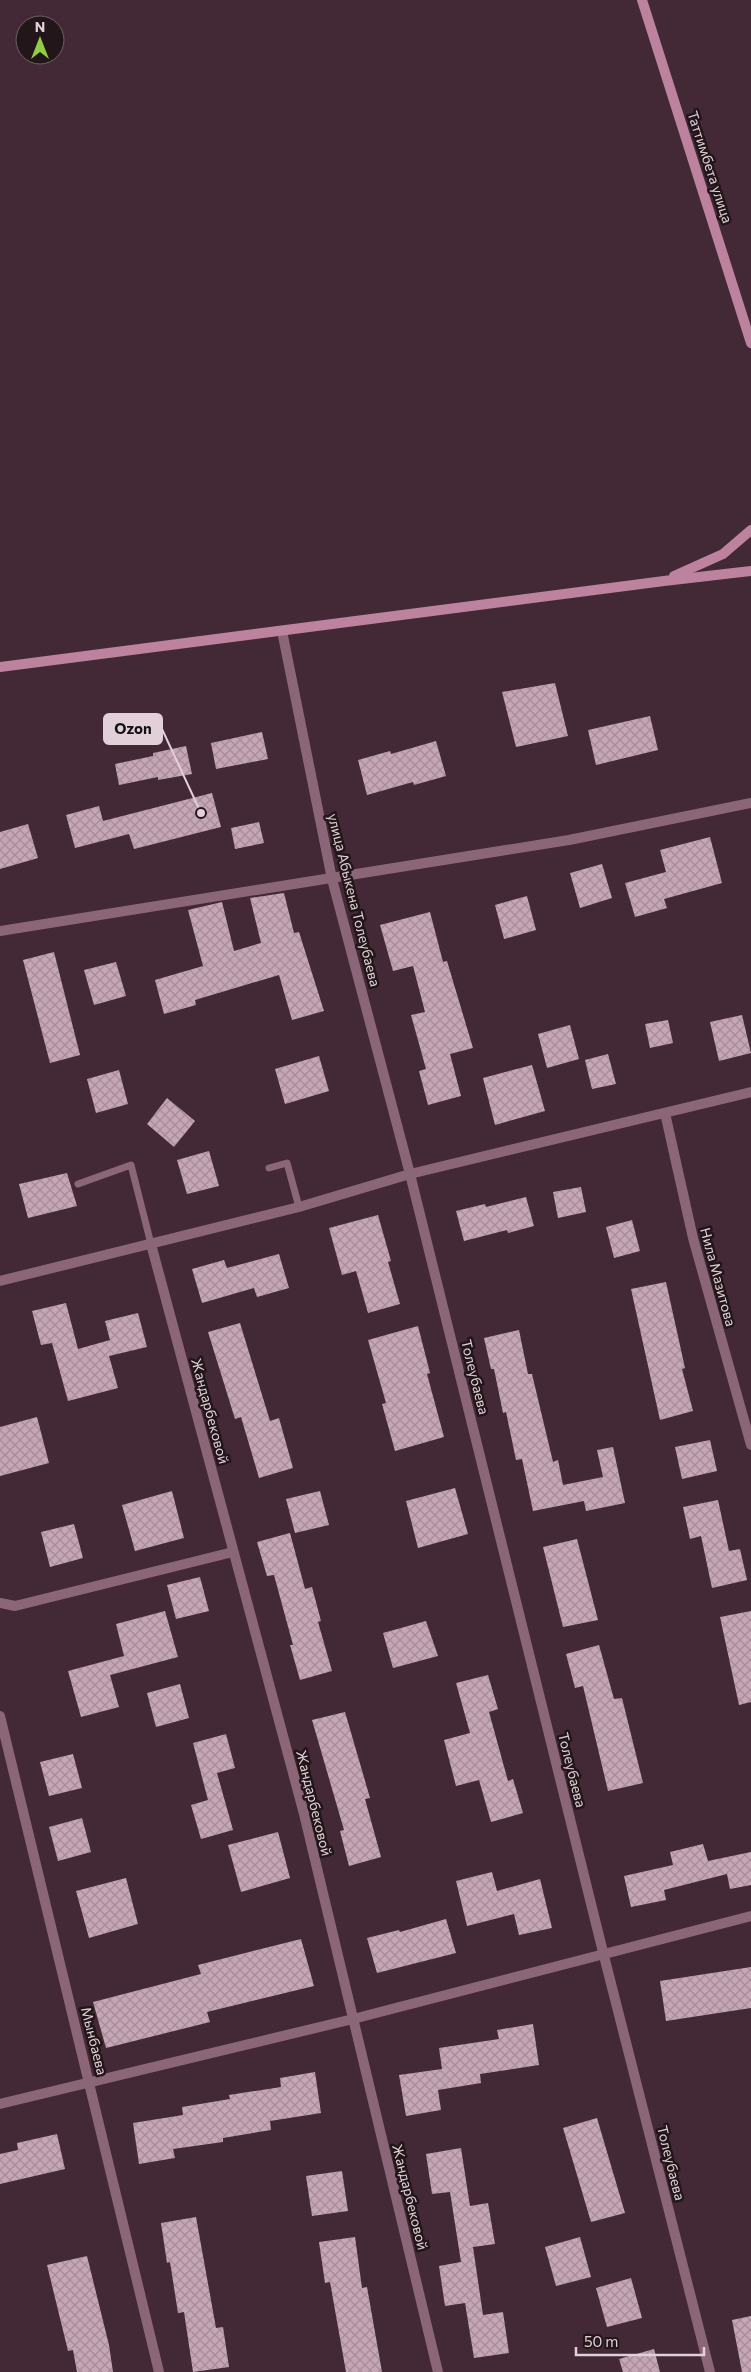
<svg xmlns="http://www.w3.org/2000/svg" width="751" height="2372" font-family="Commissioner,sans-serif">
	<defs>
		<pattern id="building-cross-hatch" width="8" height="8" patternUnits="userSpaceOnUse" patternTransform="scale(1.25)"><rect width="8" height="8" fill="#c6a6b5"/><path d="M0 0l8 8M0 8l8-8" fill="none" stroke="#a68c98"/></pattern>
	</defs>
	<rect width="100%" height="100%" fill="#422935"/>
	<g fill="url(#building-cross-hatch)">
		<path d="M555 683 568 736 516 747 502 692Z"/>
		<path d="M650 716 658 750 596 765 588 730Z"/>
		<path d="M262 732 268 759 216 769 211 743Z"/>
		<path d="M436 741 446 776 414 785 413 782 367 795 358 760 390 751 391 754Z"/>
		<path d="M186 746 192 774 158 780V777L119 785 115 764 153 756V753Z"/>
		<path d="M212 793 221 827 134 849 129 834 75 848 66 815 99 806 103 821Z"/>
		<path d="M259 822 264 843 235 849 231 828Z"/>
		<path d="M28 824 38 858 0 869V832Z"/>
		<path d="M710 837 722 883 664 899 667 908 635 917 625 883 666 872 660 850Z"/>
		<path d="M602 864 612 898 580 908 570 873Z"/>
		<path d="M284 893 294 933 299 932 324 1011 292 1020 279 975 195 1000 196 1005 164 1014 155 980 203 966 188 910 222 902 234 951 261 943 250 898Z"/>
		<path d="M527 896 536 930 504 939 495 905Z"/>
		<path d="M430 912 443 962 447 961 473 1048 450 1054 461 1096 428 1105 419 1071 426 1069 411 1015 425 1012 413 966 393 971 380 925Z"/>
		<path d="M54 952 80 1055 50 1063 23 960Z"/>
		<path d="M116 962 126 996 94 1005 84 970Z"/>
		<path d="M742 1015 751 1053 719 1061 710 1022Z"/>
		<path d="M668 1020 673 1043 650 1048 645 1024Z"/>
		<path d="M570 1025 579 1059 547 1068 538 1034Z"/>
		<path d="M608 1054 616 1084 592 1089 585 1060Z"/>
		<path d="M319 1056 329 1091 285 1104 275 1069Z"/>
		<path d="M532 1065 545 1111 495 1125 483 1078Z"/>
		<path d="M119 1070 128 1104 96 1113 87 1079Z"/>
		<path d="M167 1098 195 1121 174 1147 147 1124Z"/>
		<path d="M209 1151 219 1186 187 1194 177 1160Z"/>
		<path d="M67 1173 77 1206 28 1218 19 1184Z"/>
		<path d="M581 1187 586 1212 558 1218 553 1192Z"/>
		<path d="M526 1197 534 1226 508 1233 507 1230 464 1241 456 1211 485 1204 486 1207Z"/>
		<path d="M378 1215 391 1261 388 1262 400 1304 368 1313 356 1271 342 1275 329 1228Z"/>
		<path d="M632 1220 640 1251 614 1258 606 1227Z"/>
		<path d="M279 1254 289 1288 257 1297 254 1288 202 1303 192 1269 224 1260 227 1268Z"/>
		<path d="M666 1282 685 1368 682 1369 693 1411 660 1420 631 1289Z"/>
		<path d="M66 1303 78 1349 110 1340 105 1321 138 1313 147 1347 109 1356 118 1388 68 1401 52 1343 41 1345 32 1311Z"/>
		<path d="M240 1323 270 1421 279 1418 293 1468 259 1478 241 1417 235 1419 208 1332Z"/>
		<path d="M418 1326 430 1373 427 1374 444 1437 395 1451 382 1404 386 1403 368 1340Z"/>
		<path d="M519 1330 528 1374H532L553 1462 558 1460 563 1485 603 1477 597 1450 613 1447 625 1503 586 1511 584 1501 533 1511 522 1459 516 1460 506 1412 503 1413 494 1369H491L484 1338Z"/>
		<path d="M37 1417 49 1463 0 1476V1427Z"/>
		<path d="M710 1440 717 1471 682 1479 675 1447Z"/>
		<path d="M455 1488 468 1534 418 1548 406 1501Z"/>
		<path d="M172 1491 184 1538 135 1551 122 1505Z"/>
		<path d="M320 1491 329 1525 295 1533 286 1499Z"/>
		<path d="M718 1500 729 1551 740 1549 747 1580 712 1588 701 1536 690 1539 683 1507Z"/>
		<path d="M74 1524 83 1558 50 1567 41 1532Z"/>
		<path d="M290 1533 305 1589 312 1587 321 1621 318 1622 332 1671 300 1680 290 1645H293L274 1575 267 1576 257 1542Z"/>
		<path d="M577 1539 598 1620 563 1627 543 1547Z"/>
		<path d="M200 1577 209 1611 176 1619 167 1585Z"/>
		<path d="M165 1611 178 1657 110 1675 119 1707 81 1717 68 1671 124 1656 116 1624Z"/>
		<path d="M751 1611V1702L739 1705 720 1617Z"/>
		<path d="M426 1621 438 1656 393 1668 383 1633Z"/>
		<path d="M599 1645 614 1699 622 1698 643 1783 608 1791 583 1686 575 1688 566 1654Z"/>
		<path d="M488 1675 498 1709 489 1712 508 1781 513 1779 523 1813 491 1822 479 1780 456 1786 444 1740 470 1733 456 1683Z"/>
		<path d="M180 1684 189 1718 156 1727 147 1693Z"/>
		<path d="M345 1712 370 1798 365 1799 381 1857 349 1866 340 1831 344 1830 312 1720Z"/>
		<path d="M226 1734 235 1768 217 1773 233 1830 201 1839 191 1805 208 1800 193 1743Z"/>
		<path d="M73 1754 82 1788 49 1796 40 1762Z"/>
		<path d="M82 1818 91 1852 58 1861 49 1827Z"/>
		<path d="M278 1832 290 1878 241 1892 228 1845Z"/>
		<path d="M703 1844 708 1861 751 1852V1885L730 1889 727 1874 664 1890 666 1900 631 1907 624 1876 673 1865 670 1852Z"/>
		<path d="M492 1872 497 1891 540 1879 552 1928 519 1935 514 1914 467 1926 456 1881Z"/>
		<path d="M126 1878 138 1924 89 1938 76 1891Z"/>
		<path d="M446 1919 456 1953 377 1973 367 1938 399 1930 400 1932Z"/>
		<path d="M301 1939 314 1986 207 2012 210 2022 106 2048 93 2002 201 1974 198 1965Z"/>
		<path d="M751 1967V2008L666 2021 660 1981Z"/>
		<path d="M533 2024 539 2065 480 2074 481 2083 438 2090 441 2110 406 2116 399 2075 442 2069 439 2048 499 2039 497 2030Z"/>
		<path d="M315 2072 321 2113 270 2121 271 2130 223 2138V2142L173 2149 175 2158 139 2164 133 2123 183 2115 182 2107 230 2099 229 2095 281 2087 280 2078Z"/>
		<path d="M597 2118 625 2213 591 2222 563 2128Z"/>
		<path d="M57 2134 65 2169 0 2184V2154L18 2150 17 2143Z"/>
		<path d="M461 2148 470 2206 488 2203 495 2244 473 2247 483 2315 503 2312 509 2353 474 2358 465 2303 445 2306 439 2266 461 2262 450 2192 432 2194 426 2154Z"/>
		<path d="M342 2171 348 2211 312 2216 306 2176Z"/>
		<path d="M196 2217 216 2328 223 2327 229 2367 193 2372 184 2312 178 2313 170 2262 167 2263 161 2223Z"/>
		<path d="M355 2237 362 2288 367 2287 382 2372H346L330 2282 325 2283 319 2242Z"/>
		<path d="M580 2237 591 2277 556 2286 545 2247Z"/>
		<path d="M87 2256 109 2345 113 2372H77L73 2350 68 2351 47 2265Z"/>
		<path d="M631 2278 642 2318 607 2327 596 2288Z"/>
		<path d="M751 2316V2372H742L732 2320Z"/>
		<path d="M654 2349 660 2372H623L619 2359Z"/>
	</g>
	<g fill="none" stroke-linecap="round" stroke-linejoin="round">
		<g stroke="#8b6677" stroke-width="7">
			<path d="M269 1168 287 1163 299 1207"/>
			<path d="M78 1184 131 1165 151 1244"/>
		</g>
		<g stroke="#8b6677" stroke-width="10">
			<path d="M282 631 332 879 410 1174 604 1956 710 2372"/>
			<path d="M0 931 569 840 751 803"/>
			<path d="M665 1113 693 1238 751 1445"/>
			<path d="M151 1244 304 1814 438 2372"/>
			<path d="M0 1281 299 1207 410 1174 751 1092"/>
			<path d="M0 1603 15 1606 233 1552"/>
			<path d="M0 1716 159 2372"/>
			<path d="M0 2104 353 2019 751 1916"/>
		</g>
		<g stroke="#bc829e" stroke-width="10">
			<path d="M642 0 751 343"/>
			<path d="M674 576 723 554 751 530"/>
			<path d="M0 667 664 581 751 571"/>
		</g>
	</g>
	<g text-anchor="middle" stroke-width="5" stroke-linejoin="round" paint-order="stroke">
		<g font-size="14" fill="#e1d0d7" stroke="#22161b">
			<text transform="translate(710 167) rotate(72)" y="5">Таттимбета улица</text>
			<text transform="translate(354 900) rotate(76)" y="5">улица Абыкена Толеубаева</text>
			<text transform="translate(718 1277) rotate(75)" y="5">Нила Мазитова</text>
			<text transform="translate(475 1377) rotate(76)" y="5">Толеубаева</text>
			<text transform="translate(210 1411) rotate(75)" y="5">Жандарбековой</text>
			<text transform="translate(572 1770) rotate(76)" y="5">Толеубаева</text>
			<text transform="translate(314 1803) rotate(76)" y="5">Жандарбековой</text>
			<text transform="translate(94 2041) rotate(76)" y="5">Мынбаева</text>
			<text transform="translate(671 2163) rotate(76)" y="5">Толеубаева</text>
			<text transform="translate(410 2197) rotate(76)" y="5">Жандарбековой</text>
		</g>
	</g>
	<path fill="none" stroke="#e1d0d7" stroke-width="2" d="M201 813L162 729"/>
	<circle fill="#e1d0d7" stroke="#22161b" stroke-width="2" cx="201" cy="813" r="5"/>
	<rect fill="#e1d0d7" stroke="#e1d0d7" stroke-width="2" x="104" y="714" width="58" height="30" rx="5"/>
	<g font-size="15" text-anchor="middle" font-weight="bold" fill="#111">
		<text x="133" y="734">Ozon</text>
	</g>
	<g transform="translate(40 40)"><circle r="24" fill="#22161b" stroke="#6e6066"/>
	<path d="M0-4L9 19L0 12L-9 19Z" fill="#90cd41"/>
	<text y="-8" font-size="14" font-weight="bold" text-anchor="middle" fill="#e1d0d7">N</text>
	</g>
	<path d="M576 2347v8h128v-8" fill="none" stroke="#e1d0d7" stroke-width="2.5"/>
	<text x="584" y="2347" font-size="15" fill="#e1d0d7" stroke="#22161b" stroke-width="4" paint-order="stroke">50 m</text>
</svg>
